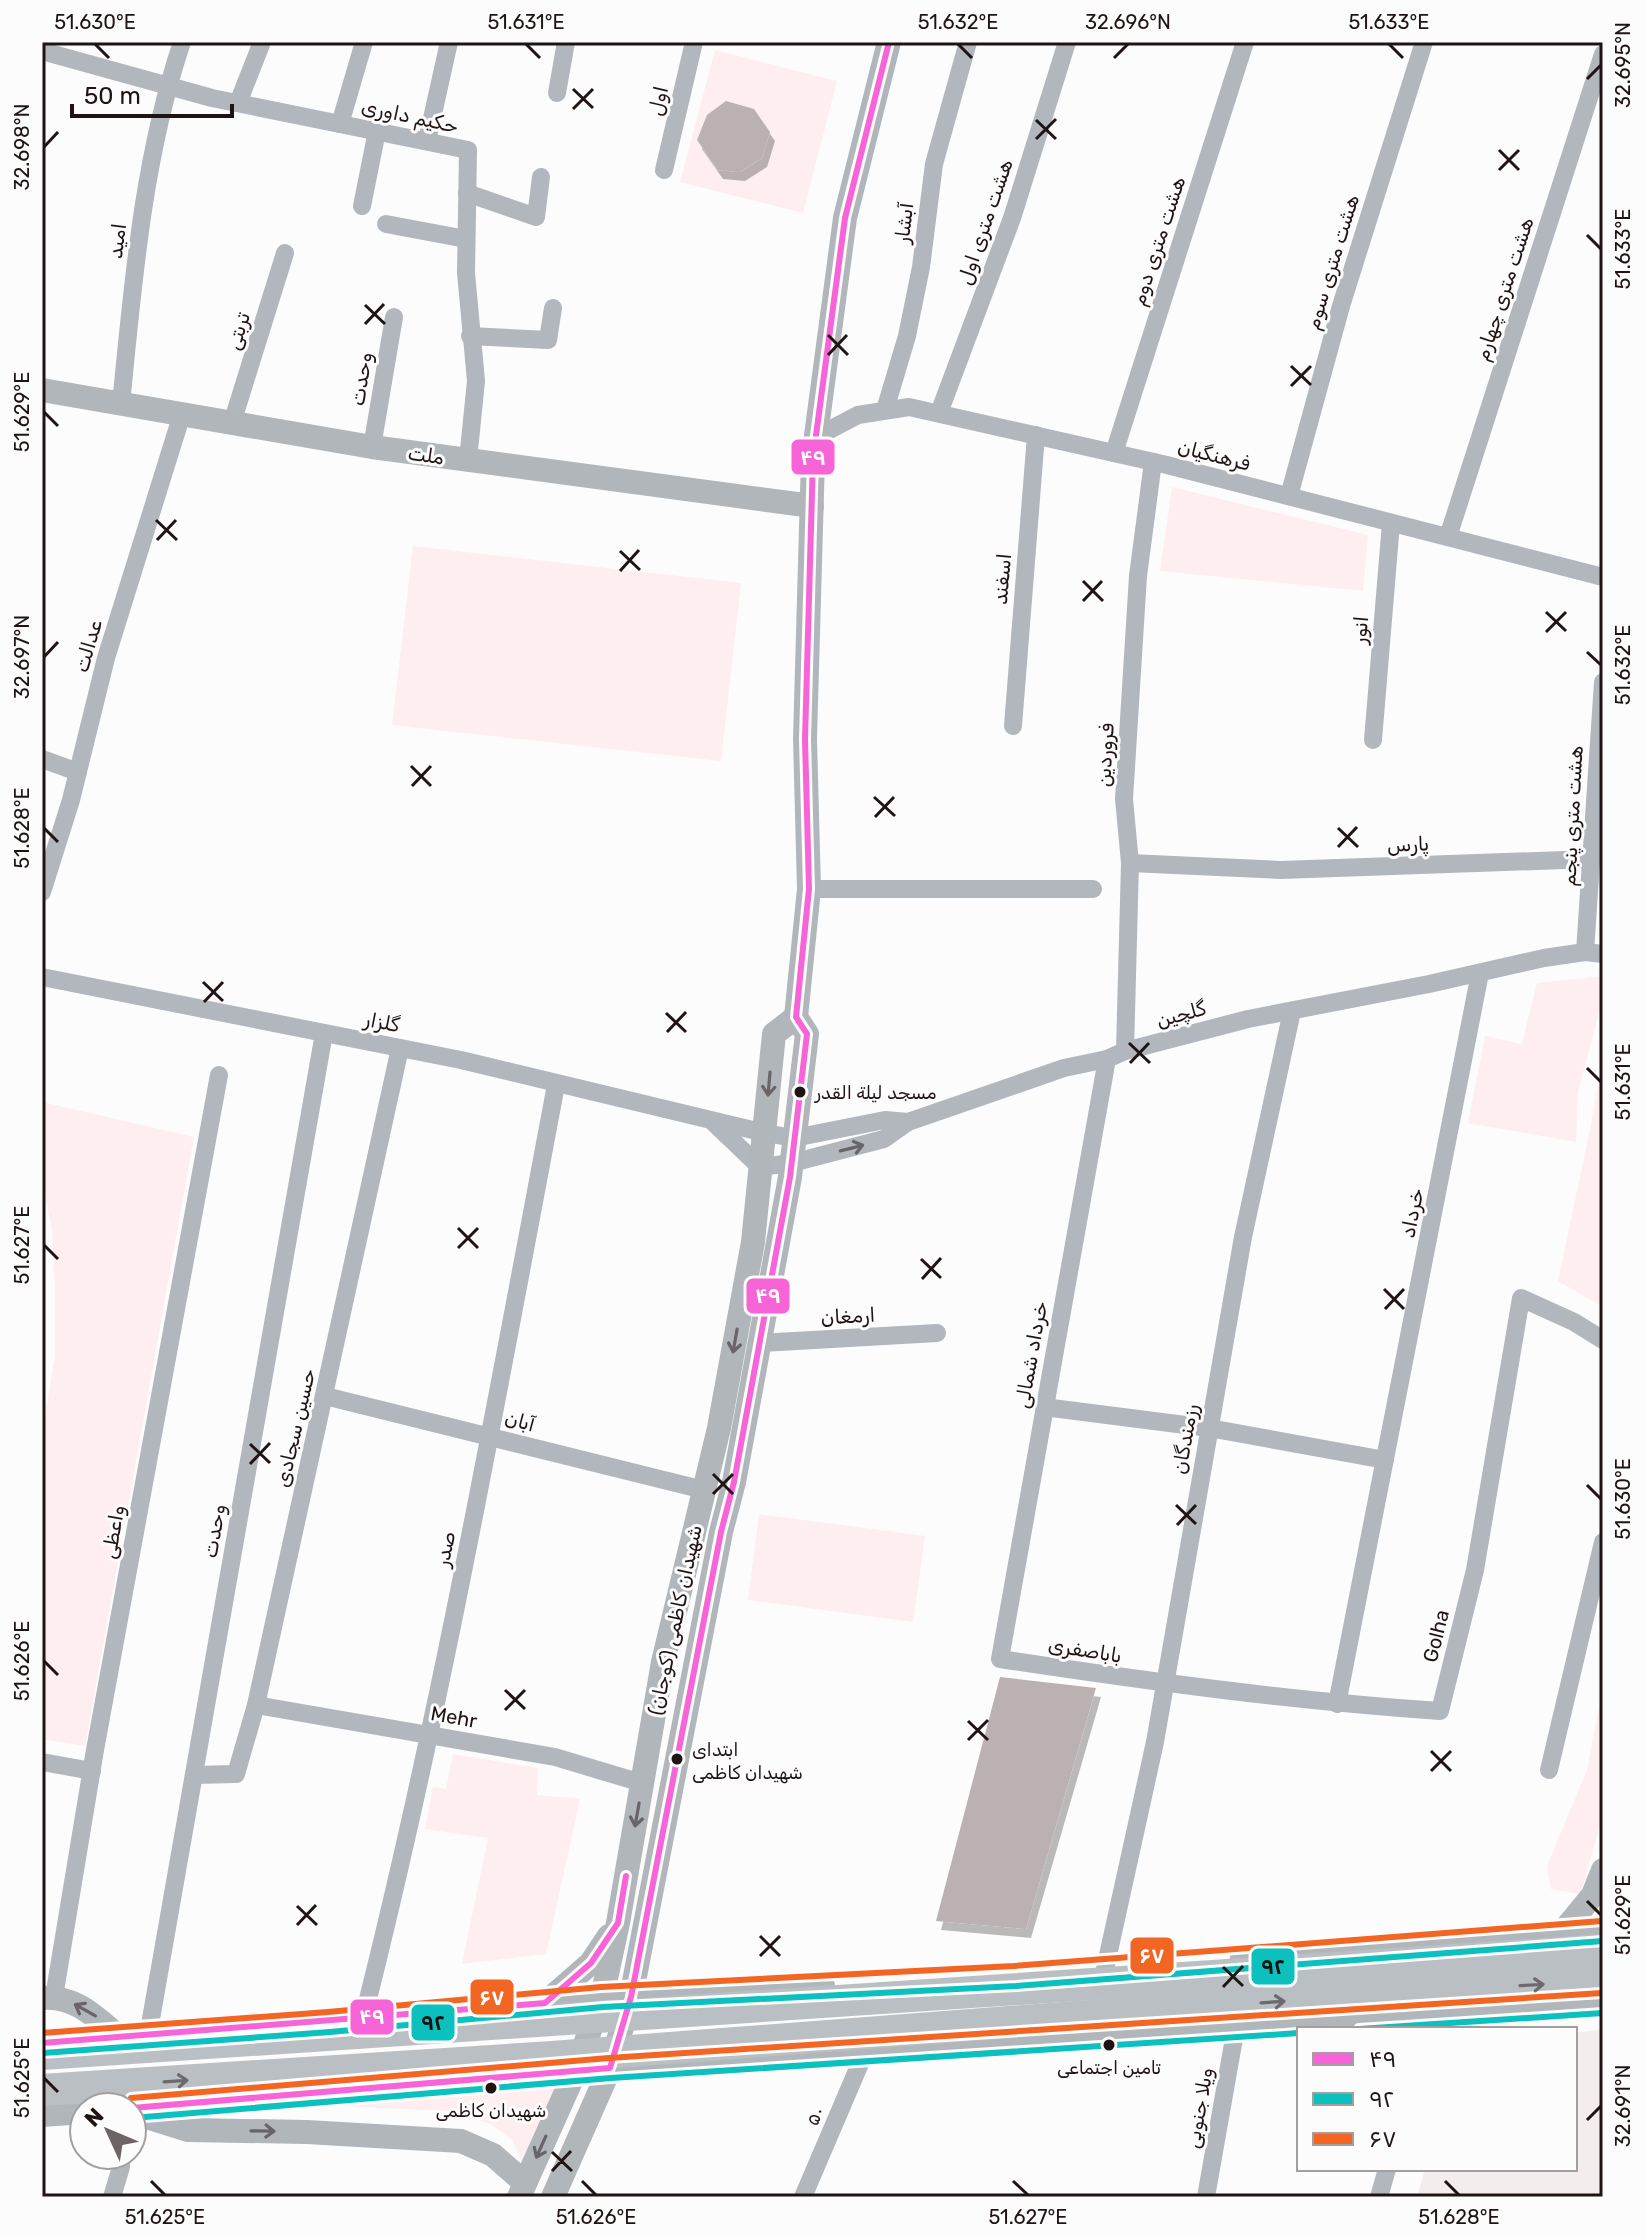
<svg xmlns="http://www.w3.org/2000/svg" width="1645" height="2239" font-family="Rubik,'Noto Sans Arabic',sans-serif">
	<defs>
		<filter id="shadow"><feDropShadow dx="5" dy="9" stdDeviation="0" flood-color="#0004"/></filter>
	</defs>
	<rect width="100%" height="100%" fill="#fcfcfc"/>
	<path fill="#f3eded" d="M1603 2029V2197H1417L1425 2169H1575V2033Z"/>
	<g fill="#feeeef">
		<path d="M715 50 837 81 803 213 680 182Z"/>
		<path d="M1172 487 1368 535 1363 591 1160 571Z"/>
		<path d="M413 546 741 583 721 761 392 725Z"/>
		<path d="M1603 976V998L1578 1092 1576 1142 1468 1123 1485 1036 1522 1044 1537 983Z"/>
		<path d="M1603 1056V1307L1558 1281 1591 1125Z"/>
		<path d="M42 1102 194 1137 85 1746 42 1739V1434L55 1356V1289L52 1229 42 1179Z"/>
		<path d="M759 1514 925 1536 913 1622 748 1600Z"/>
		<path d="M1603 1686V1816L1580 1894 1551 1889 1547 1866 1587 1770Z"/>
		<path d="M453 1754 538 1768 537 1795 580 1799 546 1954 462 1964 488 1838 425 1829 433 1787 446 1789Z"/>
		<path d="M556 2087 523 2163 512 2140 491 2124 451 2111 314 2105Z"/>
	</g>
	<g fill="#bcb1b2" filter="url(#shadow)">
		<path d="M726 101 754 109 770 132 762 158 740 172 718 170 697 140 707 115Z"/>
		<path d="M1000 1677 1096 1688 1026 1929 936 1921Z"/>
	</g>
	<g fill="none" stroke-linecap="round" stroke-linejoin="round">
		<g stroke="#b1b7bd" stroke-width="18">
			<path d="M42 51 212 98 468 150 466 273 476 381 468 460"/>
			<path d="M557 93 566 42"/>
			<path d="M238 103 262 42"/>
			<path d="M340 124 364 42"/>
			<path d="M427 141 449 42"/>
			<path d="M664 170 694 42"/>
			<path d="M467 193 536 217 541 177"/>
			<path d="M362 206 377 131"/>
			<path d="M386 224 466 239"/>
			<path d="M470 336 548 340 553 308"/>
			<path d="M121 404C133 283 143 158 182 42"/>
			<path d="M885 410 907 336 921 267 934 164 968 42"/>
			<path d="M939 413 1012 218 1067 42"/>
			<path d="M232 423 285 253"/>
			<path d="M816 437 858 415 909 407 1167 465 1603 577"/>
			<path d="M372 447 394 317"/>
			<path d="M1114 453 1245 42"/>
			<path d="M1289 496 1341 306 1424 42"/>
			<path d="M1448 537 1603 54"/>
			<path d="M1013 726 1036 435"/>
			<path d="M1373 740 1391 523"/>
			<path d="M42 759 78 772"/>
			<path d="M1130 863 1281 870 1592 859"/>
			<path d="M809 889H1093"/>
			<path d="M42 892 71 800 106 658 182 414"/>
			<path d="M1585 952 1603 682"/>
			<path d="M42 977 461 1060 765 1133 794 1138 885 1120 908 1122 1064 1068 1107 1059 1125 1051 1248 1019 1429 984 1544 958 1585 952 1603 954"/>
			<path d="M1125 1051 1130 863 1124 799 1138 576 1153 462"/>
			<path d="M1107 1059 1000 1659C1146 1681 1292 1701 1440 1711L1475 1570 1521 1298 1574 1322 1603 1340"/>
			<path d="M713 1122 760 1167 792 1163 884 1139 908 1122"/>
			<path d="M760 1343 937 1333"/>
			<path d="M325 1396 704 1490"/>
			<path d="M1044 1407 1209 1428 1385 1460"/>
			<path d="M1337 1704 1480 973"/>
			<path d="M256 1705 555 1757 642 1783"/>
			<path d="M42 1762 92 1771"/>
			<path d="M1549 1770 1603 1542"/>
			<path d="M194 1775 236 1774 256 1705 400 1048"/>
			<path d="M1105 1969 1155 1742 1243 1237 1292 1011"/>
			<path d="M54 1997 95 1750 219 1075"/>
			<path d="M363 2019C441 1711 497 1397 556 1085"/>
			<path d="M148 2036 324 1033"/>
			<path d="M112 2197 121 2167V2155"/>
			<path d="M803 2197 865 2052"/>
			<path d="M1206 2197 1236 2027"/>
			<path d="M1379 2197 1387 2169"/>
		</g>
		<g stroke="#b1b6bb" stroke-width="24">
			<path d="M42 390 372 447 812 506"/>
			<path d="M1561 1934 1593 1895 1603 1870"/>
			<path d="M1242 1958 1603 1931"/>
			<path d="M42 1998C75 1995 97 2018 120 2038"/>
			<path d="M545 2003 591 1963 609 1936"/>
			<path d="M436 2012 602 1997 823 1986"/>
			<path d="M132 2108 610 2068 1603 2003"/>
			<path d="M134 2113 188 2130 307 2132 461 2141 493 2155 525 2183"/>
			<path d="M42 2115 84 2112"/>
			<path d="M519 2197 575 2072 602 1997 618 1923 663 1662 719 1428 753 1242 774 1034 796 1017"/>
			<path d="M553 2197 610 2068 631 1997 721 1532 734 1482 790 1177 807 1034 796 1017 809 889 805 739 813 458 845 218 889 42"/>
		</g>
		<g stroke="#babfc3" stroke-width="32">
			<path d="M42 2054 1603 1950"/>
			<path d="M42 2090 552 2057 1389 1993 1603 1981"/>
		</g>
		<defs>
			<g id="bus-1">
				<path d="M42 2043 545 2003 591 1963 618 1923 626 1876"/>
				<path d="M132 2108 610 2068 631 1997 721 1532 734 1482 790 1177 807 1034 796 1017 809 889 805 739 813 458 845 218 889 42"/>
			</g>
			<g id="bus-2">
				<path d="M1359 2029 1603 2013"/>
				<path d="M43 2053 330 2032 603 2007 1016 1986 1603 1941"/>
				<path d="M133 2118 611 2078 1299 2033"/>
			</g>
			<g id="bus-3">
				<path d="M42 2033 328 2012 601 1987 1014 1966 1602 1921"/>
				<path d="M131 2098 609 2058 1602 1993"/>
			</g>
		</defs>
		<use href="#bus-1" stroke="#fcfcfc" stroke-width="12"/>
		<use href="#bus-2" stroke="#fcfcfc" stroke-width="12"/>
		<use href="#bus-3" stroke="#fcfcfc" stroke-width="12"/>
		<use href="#bus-1" stroke="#f764d7" stroke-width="6"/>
		<use href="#bus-2" stroke="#0bc0bd" stroke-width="6"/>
		<use href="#bus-3" stroke="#f26522" stroke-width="6"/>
	</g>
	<defs><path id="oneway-shaft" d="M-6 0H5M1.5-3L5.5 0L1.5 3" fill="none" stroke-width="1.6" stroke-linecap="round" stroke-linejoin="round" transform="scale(2)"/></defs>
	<g stroke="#686468">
		<use href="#oneway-shaft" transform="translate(769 1084) rotate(95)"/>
		<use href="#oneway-shaft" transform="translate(735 1341) rotate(100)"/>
		<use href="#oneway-shaft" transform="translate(637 1815) rotate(100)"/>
		<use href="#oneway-shaft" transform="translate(85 2010) rotate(-151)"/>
		<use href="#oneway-shaft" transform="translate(263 2131) rotate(1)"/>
		<use href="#oneway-shaft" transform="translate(541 2147) rotate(114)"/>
	</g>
	<use stroke="#686568" href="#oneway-shaft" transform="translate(852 1148) rotate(-14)"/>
	<g stroke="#6d696c">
		<use href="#oneway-shaft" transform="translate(1532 1985) rotate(-3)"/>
		<use href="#oneway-shaft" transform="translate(1273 2002) rotate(-4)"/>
		<use href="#oneway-shaft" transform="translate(176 2081) rotate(-4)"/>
	</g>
	<path fill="none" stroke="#201314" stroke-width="3" d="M95 44 109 58M526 44 540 58M958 44 972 58M1389 44 1403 58M1114 58 1128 44M1587 79 1601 65M573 89 593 108M573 109 593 89M1036 120 1056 139M1036 139 1056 119M44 147 58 132M1499 150 1519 170M1499 170 1519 150M1587 235 1601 249M365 305 385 324M365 324 384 304M828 335 848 355M828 355 847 335M1291 366 1311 385M1291 386 1311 366M44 412 58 426M156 520 177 540M157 540 176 520M620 551 640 570M620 571 639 550M1083 581 1103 601M1083 601 1102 581M1546 612 1566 631M1546 632 1566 612M1587 652 1601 665M44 657 58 642M411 766 431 786M412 786 431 766M874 797 895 816M875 817 894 797M44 828 58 842M1338 828 1358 847M1338 847 1357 827M203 982 223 1001M204 1002 223 982M666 1013 686 1032M667 1032 686 1012M1129 1043 1150 1063M1130 1063 1149 1043M1587 1068 1601 1082M458 1228 478 1248M44 1245 58 1259M458 1248 478 1228M921 1259 941 1278M922 1279 941 1258M1384 1289 1404 1309M1385 1309 1404 1289M250 1444 270 1463M250 1464 270 1443M713 1474 733 1494M1587 1485 1601 1499M713 1494 733 1474M1176 1505 1196 1524M1177 1525 1196 1505M44 1661 58 1675M505 1690 525 1709M505 1710 525 1690M968 1721 988 1740M968 1740 988 1720M1431 1751 1451 1771M1431 1771 1451 1751M1587 1901 1601 1915M297 1906 317 1925M297 1925 316 1905M760 1936 780 1956M760 1956 780 1936M1223 1967 1243 1986M1223 1987 1243 1966M44 2078 58 2092M1587 2120 1601 2106M552 2152 572 2171M552 2171 571 2151M151 2181 165 2195M582 2181 596 2195M1013 2181 1028 2195M1445 2181 1459 2195"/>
	<g fill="#201314" stroke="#fcfcfc" stroke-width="3">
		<circle cx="800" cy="1092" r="7"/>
		<circle cx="677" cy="1759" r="7"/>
		<circle cx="1109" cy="2045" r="7"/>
		<circle cx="491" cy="2088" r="7"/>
	</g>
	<g text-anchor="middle" stroke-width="6" stroke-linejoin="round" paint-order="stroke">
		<g font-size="18" fill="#201314" stroke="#fcfcfc" text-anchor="start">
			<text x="815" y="1099">مسجد لیلة القدر</text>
			<text x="692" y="1756">ابتدای<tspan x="692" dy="23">شهیدان کاظمی</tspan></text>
			<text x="1109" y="2074" text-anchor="middle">تامین اجتماعی</text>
			<text x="491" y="2117" text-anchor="middle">شهیدان کاظمی</text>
		</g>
		<g font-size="20" fill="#201314" stroke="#fcfcfc">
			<text transform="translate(658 101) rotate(-77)" y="7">اول</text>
			<text transform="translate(410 116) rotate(12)" y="7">حکیم داوری</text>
			<text transform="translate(985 222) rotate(-71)" y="7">هشت متری اول</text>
			<text transform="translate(904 223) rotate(-83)" y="7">آبشار</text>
			<text transform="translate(117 241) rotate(-83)" y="7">امید</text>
			<text transform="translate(1158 241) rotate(-72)" y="7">هشت متری دوم</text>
			<text transform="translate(1332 262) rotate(-73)" y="7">هشت متری سوم</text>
			<text transform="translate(1504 289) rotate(-72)" y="7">هشت متری چهارم</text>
			<text transform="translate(238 331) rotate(-73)" y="7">تربتی</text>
			<text transform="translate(361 379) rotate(-81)" y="7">وحدت</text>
			<text transform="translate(426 455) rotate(8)" y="7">ملت</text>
			<text transform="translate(1214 455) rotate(14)" y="7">فرهنگیان</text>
			<text transform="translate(1002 579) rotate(-85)" y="7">اسفند</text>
			<text transform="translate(1360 630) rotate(-85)" y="7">انور</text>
			<text transform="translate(88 646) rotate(-74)" y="7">عدالت</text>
			<text transform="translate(1105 755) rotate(-87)" y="7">فروردین</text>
			<text transform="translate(1572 816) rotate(-87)" y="7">هشت متری پنجم</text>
			<text transform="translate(1408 844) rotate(-2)" y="7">پارس</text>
			<text transform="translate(1181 1014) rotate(-15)" y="7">گلچین</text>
			<text transform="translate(382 1022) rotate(11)" y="7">گلزار</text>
			<text transform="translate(1412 1213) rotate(-79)" y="7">خرداد</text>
			<text transform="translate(848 1316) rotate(-3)" y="7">ارمغان</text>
			<text transform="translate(1031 1355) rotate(-80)" y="7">خرداد شمالی</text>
			<text transform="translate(520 1421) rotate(15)" y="7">آبان</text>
			<text transform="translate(295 1428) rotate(-77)" y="7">حسین سجادی</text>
			<text transform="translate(1185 1439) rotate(-80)" y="7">رزمندگان</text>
			<text transform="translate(214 1531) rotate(-80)" y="7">وحدت</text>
			<text transform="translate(113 1532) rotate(-80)" y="7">واعظی</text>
			<text transform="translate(445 1549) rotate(-78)" y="7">صدر</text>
			<text transform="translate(675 1620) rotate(-78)" y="7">شهیدان کاظمی (کوجان)</text>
			<text transform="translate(1436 1636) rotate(-76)" y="7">Golha</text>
			<text transform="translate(1085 1650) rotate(9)" y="7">باباصفری</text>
			<text transform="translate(454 1717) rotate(10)" y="7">Mehr</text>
			<text transform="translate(1199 2108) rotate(-80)" y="7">ویلا جنوبی</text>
			<text transform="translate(814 2116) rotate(-67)" y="7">۵۰</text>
		</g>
	</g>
	<g stroke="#fcfcfc" stroke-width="3">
		<rect x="790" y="438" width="46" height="38" rx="8" fill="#f764d7"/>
		<rect x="745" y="1277" width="46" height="38" rx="8" fill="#f764d7"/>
		<rect x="1129" y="1936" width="46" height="39" rx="8" fill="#f26522"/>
		<rect x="1250" y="1947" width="46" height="39" rx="8" fill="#0bc0bd"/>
		<rect x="469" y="1978" width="46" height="38" rx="8" fill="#f26522"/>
		<rect x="349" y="1998" width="46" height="38" rx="8" fill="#f764d7"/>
		<rect x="410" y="2003" width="46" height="39" rx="8" fill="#0bc0bd"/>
	</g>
	<g font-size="22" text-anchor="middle" font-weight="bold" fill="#fff">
		<text x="813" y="465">۴۹</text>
		<text x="768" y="1303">۴۹</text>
		<text x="1152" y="1963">۶۷</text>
		<text x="492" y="2005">۶۷</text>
		<text x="372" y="2024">۴۹</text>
	</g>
	<g font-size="22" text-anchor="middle" font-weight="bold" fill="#111">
		<text x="1273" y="1974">۹۲</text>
		<text x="433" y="2030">۹۲</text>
	</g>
	<rect width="1645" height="2239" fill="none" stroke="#fcfcfc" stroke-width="88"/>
	<rect x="1297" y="2027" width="280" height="144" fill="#fcfcfc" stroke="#a49f9f" stroke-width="2"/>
	<rect x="1313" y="2053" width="40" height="12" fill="#f764d7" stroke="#a49f9f" stroke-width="2"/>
	<text x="1369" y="2067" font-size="24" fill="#201314">۴۹</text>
	<rect x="1313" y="2093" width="40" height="12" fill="#0bc0bd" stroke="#a49f9f" stroke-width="2"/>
	<text x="1369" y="2107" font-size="24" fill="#201314">۹۲</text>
	<rect x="1313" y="2133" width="40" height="12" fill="#f26522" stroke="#a49f9f" stroke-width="2"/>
	<text x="1369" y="2147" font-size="24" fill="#201314">۶۷</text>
	<g transform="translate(108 2131) rotate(314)"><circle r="38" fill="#fcfcfc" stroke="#a49f9f" stroke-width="2"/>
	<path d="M0-6L14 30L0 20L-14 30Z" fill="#6d6565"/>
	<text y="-12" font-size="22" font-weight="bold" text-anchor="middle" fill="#201314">N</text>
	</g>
	<path d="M72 104v12h160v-12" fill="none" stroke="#201314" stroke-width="4"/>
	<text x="84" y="104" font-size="24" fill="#201314" stroke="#fcfcfc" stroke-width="6" paint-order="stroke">50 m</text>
	<rect x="44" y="44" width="1557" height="2151" fill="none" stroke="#201314" stroke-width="3"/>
	<g font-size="20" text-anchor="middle" fill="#201314">
		<text x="95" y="29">51.630°E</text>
		<text x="526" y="29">51.631°E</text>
		<text x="958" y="29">51.632°E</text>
		<text x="1128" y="29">32.696°N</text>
		<text x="1389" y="29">51.633°E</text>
		<text transform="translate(1623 65) rotate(-90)" y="7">32.695°N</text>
		<text transform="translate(22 147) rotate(-90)" y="7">32.698°N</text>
		<text transform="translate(1623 249) rotate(-90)" y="7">51.633°E</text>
		<text transform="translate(22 412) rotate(-90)" y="7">51.629°E</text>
		<text transform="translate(22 657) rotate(-90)" y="7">32.697°N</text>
		<text transform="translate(1623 665) rotate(-90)" y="7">51.632°E</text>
		<text transform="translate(22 828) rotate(-90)" y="7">51.628°E</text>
		<text transform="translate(1623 1082) rotate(-90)" y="7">51.631°E</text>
		<text transform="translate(22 1245) rotate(-90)" y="7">51.627°E</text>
		<text transform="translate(1623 1499) rotate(-90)" y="7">51.630°E</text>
		<text transform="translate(22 1661) rotate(-90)" y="7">51.626°E</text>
		<text transform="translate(1623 1915) rotate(-90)" y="7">51.629°E</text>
		<text transform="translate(22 2078) rotate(-90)" y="7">51.625°E</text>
		<text transform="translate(1623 2106) rotate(-90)" y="7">32.691°N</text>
		<text x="165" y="2224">51.625°E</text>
		<text x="596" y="2224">51.626°E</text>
		<text x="1028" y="2224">51.627°E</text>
		<text x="1459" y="2224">51.628°E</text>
	</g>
</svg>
